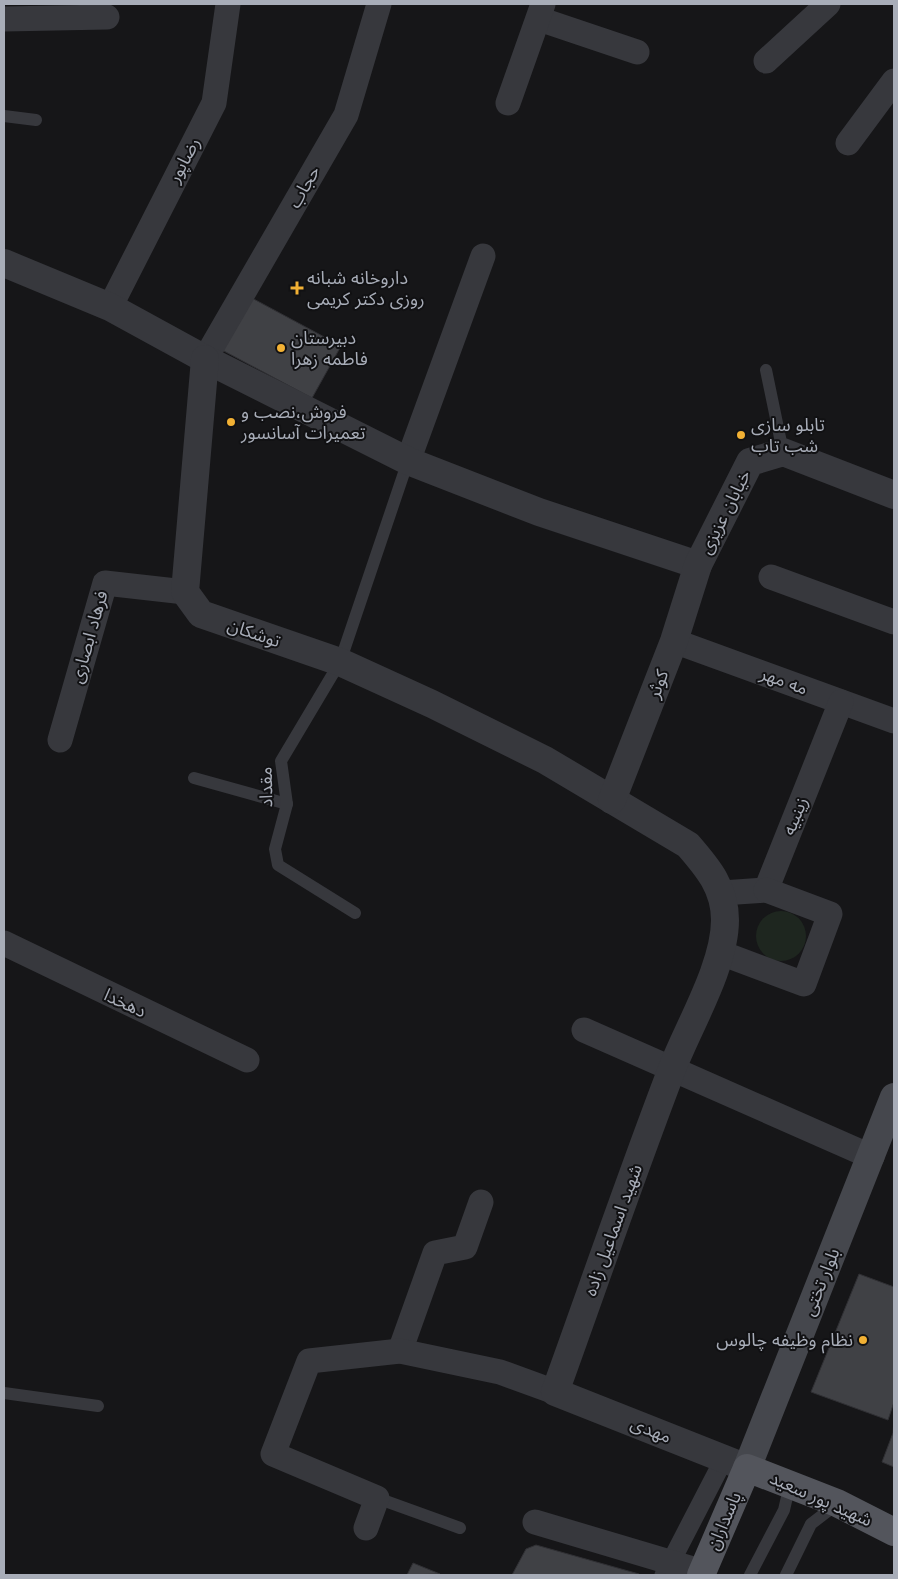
<svg xmlns="http://www.w3.org/2000/svg" width="898" height="1579" font-family="Quicksand,'Noto Sans Arabic',sans-serif">
	<rect width="100%" height="100%" fill="#161618"/>
	<circle fill="#1e261f" cx="781" cy="936" r="25"/>
	<g fill="#404145" stroke="#303034">
		<path d="M250 297 341 346 312 398 222 350Z"/>
		<path d="M859 1274 894 1287V1402L888 1420 811 1392Z"/>
		<path d="M894 1419V1467L882 1462 893 1433Z"/>
		<path d="M536 1545 639 1574 640 1575H512L526 1549Z"/>
		<path d="M413 1563 440 1574 407 1575Z"/>
	</g>
	<g fill="none" stroke-linecap="round" stroke-linejoin="round">
		<g stroke="#37383d" stroke-width="12">
			<path d="M4 116 36 120"/>
			<path d="M766 370 783 452"/>
			<path d="M194 778 287 804"/>
			<path d="M355 913 278 865 275 849 287 804 281 761 340 662 408 461"/>
			<path d="M4 1393 98 1406"/>
			<path d="M377 1498 460 1528"/>
			<path d="M750 1575 784 1510 790 1484"/>
			<path d="M786 1575 811 1524 837 1504"/>
		</g>
		<path stroke="#37383d" stroke-width="19" d="M664 1575 724 1459"/>
		<g stroke="#37383d" stroke-width="25">
			<path d="M4 19 107 17"/>
			<path d="M539 19 637 52"/>
			<path d="M766 61 828 4"/>
			<path d="M508 103 543 4"/>
			<path d="M848 143 894 81"/>
			<path d="M110 307 214 103 228 4"/>
			<path d="M205 359 346 115 379 4"/>
			<path d="M408 461 483 256"/>
			<path d="M771 577 894 622"/>
			<path d="M674 641 894 721"/>
			<path d="M60 740 105 583 185 592"/>
			<path d="M722 893 766 890 841 702"/>
			<path d="M4 943 247 1060"/>
			<path d="M721 953 804 984 830 914 766 890"/>
			<path d="M584 1030 872 1157"/>
			<path d="M400 1351 435 1253 465 1247 481 1202"/>
			<path d="M535 1522 703 1572"/>
			<path d="M366 1528 377 1498 273 1454 309 1361 400 1351 500 1372 555 1392"/>
		</g>
		<g stroke="#37383d" stroke-width="28">
			<path d="M4 263 110 307 205 359 408 461 539 512 698 565"/>
			<path d="M205 359 185 592 201 614 340 662 432 704 545 760 688 845C708 868 725 888 725 920 725 966 689 1025 672 1069 631 1176 594 1284 555 1392L747 1468"/>
			<path d="M612 800 674 641 698 565 750 462 783 452 894 495"/>
		</g>
		<path stroke="#45474d" stroke-width="28" d="M747 1468 894 1097"/>
		<path stroke="#53555c" stroke-width="28" d="M701 1575 747 1468 837 1503 894 1532"/>
	</g>
	<g fill="#f2b134" stroke="#111113" stroke-width="2">
		<path d="M294.5 280.5h5v5h5v5h-5v5h-5v-5h-5v-5h5z"/>
		<circle cx="281" cy="348" r="5"/>
		<circle cx="231" cy="422" r="5"/>
		<circle cx="741" cy="435" r="5"/>
		<circle cx="863" cy="1340" r="5"/>
	</g>
	<g text-anchor="middle" stroke-width="4" stroke-linejoin="round" paint-order="stroke">
		<g font-size="18" fill="#a8adb8" stroke="#111113">
			<text transform="translate(184 160) rotate(-62)" y="6">رضاپور</text>
			<text transform="translate(304 187) rotate(-60)" y="6">حجاب</text>
			<text transform="translate(725 512) rotate(-63)" y="6">خیابان عزیزی</text>
			<text transform="translate(254 633) rotate(19)" y="6">توشکان</text>
			<text transform="translate(89 637) rotate(-74)" y="6">فرهاد ابصاری</text>
			<text transform="translate(784 681) rotate(20)" y="6">مه مهر</text>
			<text transform="translate(658 684) rotate(-69)" y="6">کوثر</text>
			<text transform="translate(266 787) rotate(-91)" y="6">مقداد</text>
			<text transform="translate(795 816) rotate(-68)" y="6">زینبیه</text>
			<text transform="translate(125 1003) rotate(25)" y="6">دهخدا</text>
			<text transform="translate(613 1230) rotate(-70)" y="6">شهید اسماعیل زاده</text>
			<text transform="translate(821 1282) rotate(-68)" y="6">بلوار تختی</text>
			<text transform="translate(651 1430) rotate(22)" y="6">مهدی</text>
			<text transform="translate(821 1499) rotate(24)" y="6">شهید پور سعید</text>
			<text transform="translate(724 1521) rotate(-67)" y="6">پاسداران</text>
		</g>
		<g font-size="18" fill="#a8adb8" stroke="#111113" text-anchor="start">
			<text x="307" y="284">داروخانه شبانه<tspan x="307" dy="21">روزی دکتر کریمی</tspan></text>
			<text x="291" y="344">دبیرستان<tspan x="291" dy="21">فاطمه زهرا</tspan></text>
			<text x="241" y="418">فروش،نصب و<tspan x="241" dy="21">تعمیرات آسانسور</tspan></text>
			<text x="751" y="431">تابلو سازی<tspan x="751" dy="21">شب تاب</tspan></text>
			<text x="853" y="1346" text-anchor="end">نظام وظیفه چالوس</text>
		</g>
	</g>
	<rect width="898" height="1579" fill="none" stroke="#a8adb8" stroke-width="10"/>
</svg>
